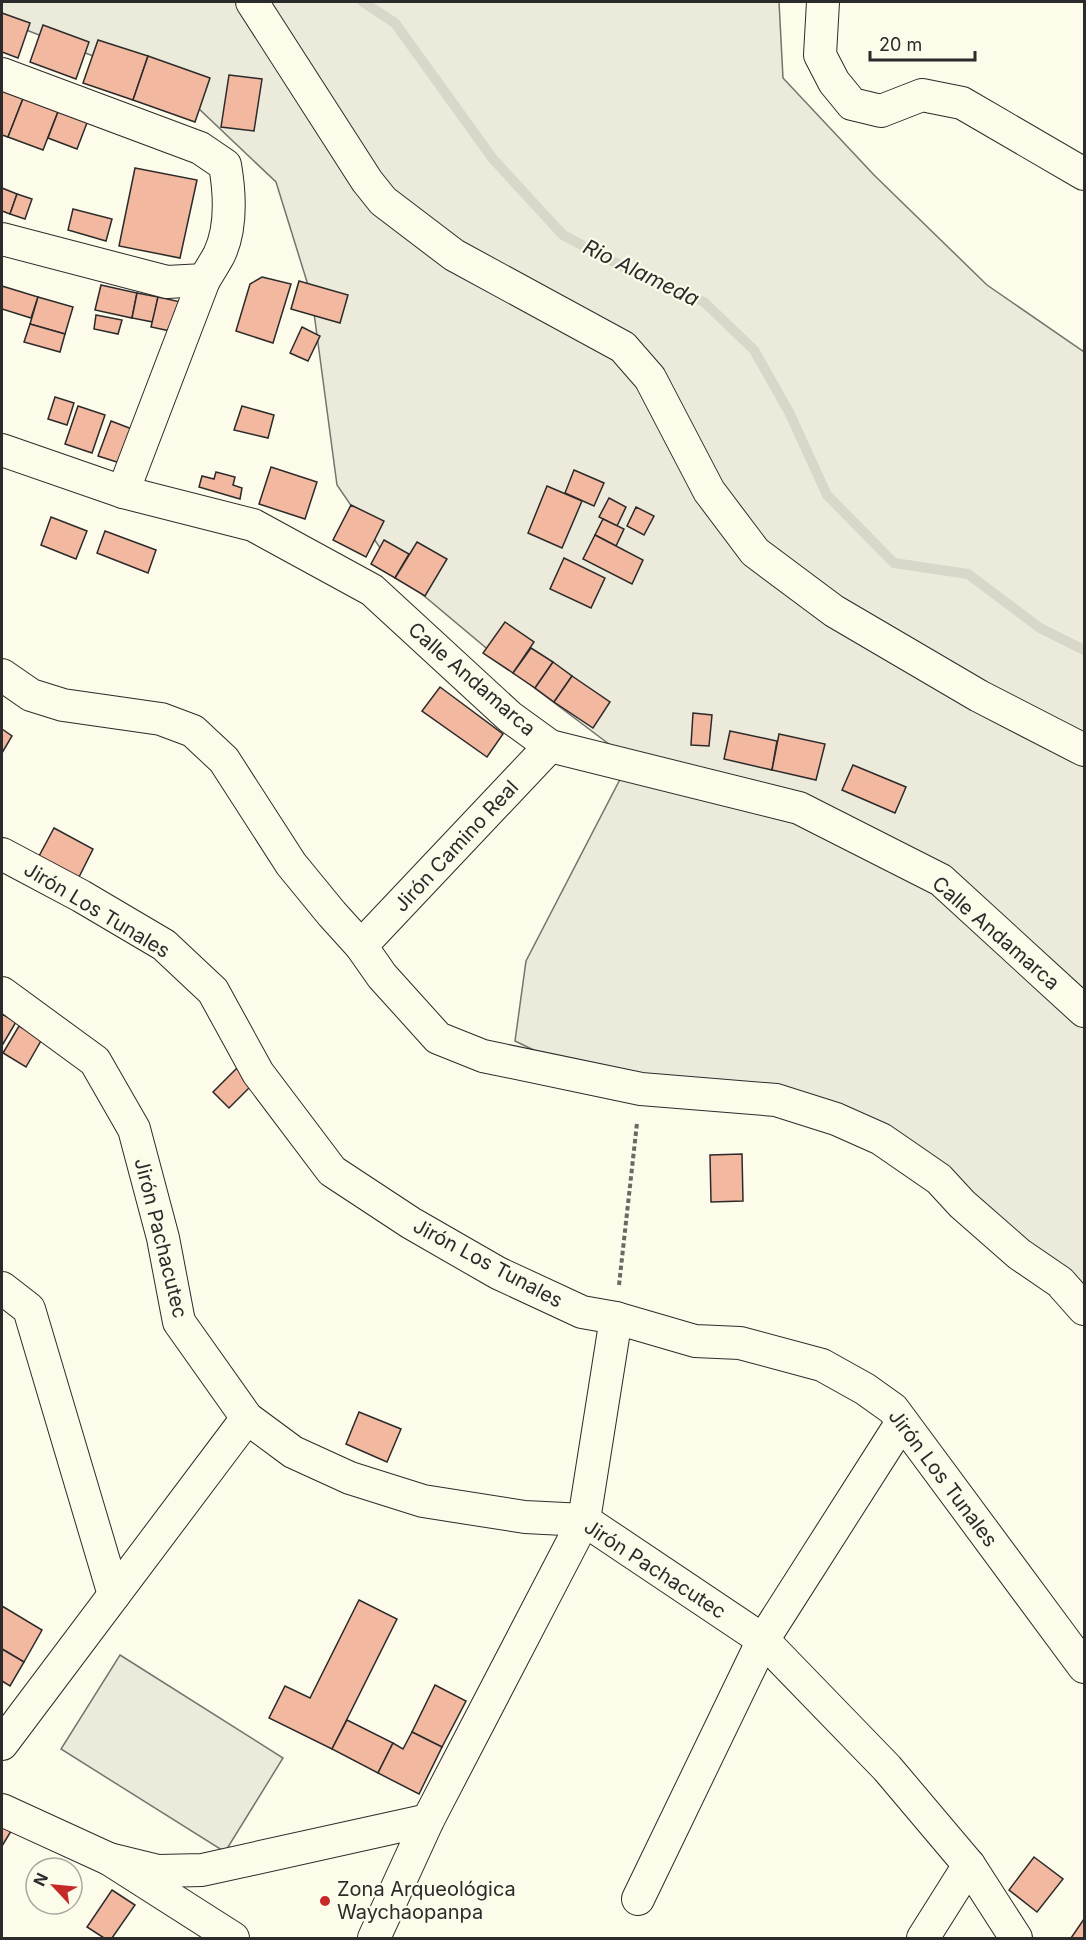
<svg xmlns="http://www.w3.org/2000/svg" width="1086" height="1940" font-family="Inter,sans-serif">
	<rect width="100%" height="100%" fill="#fdfbea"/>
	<g fill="#ecebdb" stroke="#74746e" stroke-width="1.5">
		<path d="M2 2H779L783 78 874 175 987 285 1084 352V1301L896 1140 596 1080 515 1041 526 961 630 760 528 683 398 574 337 485 312 298 276 182 178 89 16 26 2 23Z"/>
		<path d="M120 1655 283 1758 225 1852 61 1749Z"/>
	</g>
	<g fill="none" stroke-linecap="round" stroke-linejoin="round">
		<path stroke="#d8d7c9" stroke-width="10" d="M363 2 395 23 493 159 563 235 633 272 704 302 754 350 789 412 827 495 894 563 968 574 1040 628 1084 650"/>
	</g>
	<g fill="#f2b8a0" stroke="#2b2b2b" stroke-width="1.5">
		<path d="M2 13 30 23 18 58 2 52Z"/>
		<path d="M43 25 89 42 76 79 30 62Z"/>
		<path d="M98 40 148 56 133 100 83 83Z"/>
		<path d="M148 56 210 78 195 122 133 100Z"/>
		<path d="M229 75 262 79 254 131 221 127Z"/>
		<path d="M2 82 26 91 8 137 2 135Z"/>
		<path d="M26 91 61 104 43 150 8 137Z"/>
		<path d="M61 104 90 115 77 149 48 138Z"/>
		<path d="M135 168 197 180 180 258 119 246Z"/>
		<path d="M2 188 17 194 10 214 2 211Z"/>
		<path d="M17 194 32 199 25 219 10 214Z"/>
		<path d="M73 209 112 219 106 241 68 230Z"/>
		<path d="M262 277 291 284 273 343 236 331 250 284Z"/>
		<path d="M299 281 348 295 340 323 291 309Z"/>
		<path d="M101 285 137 293 132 318 95 310Z"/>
		<path d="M2 286 38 297 31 318 2 309Z"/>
		<path d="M137 293 158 297 153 322 132 318Z"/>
		<path d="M38 297 73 307 65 334 30 324Z"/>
		<path d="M158 297 181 302 175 332 151 327Z"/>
		<path d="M96 315 122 320 118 334 94 329Z"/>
		<path d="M30 324 65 334 60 352 24 342Z"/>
		<path d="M302 327 320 336 308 361 290 353Z"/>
		<path d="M55 397 74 403 67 425 48 419Z"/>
		<path d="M78 406 105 415 92 453 65 444Z"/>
		<path d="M242 406 274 415 268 438 234 430Z"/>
		<path d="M111 421 132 429 120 463 98 456Z"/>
		<path d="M271 467 317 482 305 519 259 504Z"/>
		<path d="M574 470 604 483 594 506 565 493Z"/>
		<path d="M216 472 235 477 233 485 242 488 240 499 199 487 202 476 214 479Z"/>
		<path d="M547 486 582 501 562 548 528 533Z"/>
		<path d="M609 498 626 507 617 526 599 517Z"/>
		<path d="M351 505 384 521 366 557 333 540Z"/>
		<path d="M636 507 654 516 644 535 627 526Z"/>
		<path d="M51 517 87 531 76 559 41 545Z"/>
		<path d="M603 519 624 529 616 546 595 535Z"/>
		<path d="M105 531 156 550 148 573 97 553Z"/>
		<path d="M595 535 643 560 632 584 583 559Z"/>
		<path d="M384 540 409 554 395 578 371 564Z"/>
		<path d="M417 542 447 559 425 596 395 578Z"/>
		<path d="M564 558 605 578 591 608 550 589Z"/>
		<path d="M505 622 534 642 513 673 483 653Z"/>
		<path d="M531 648 553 662 535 688 513 673Z"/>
		<path d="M553 662 572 676 554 702 535 688Z"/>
		<path d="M572 676 610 702 593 728 554 702Z"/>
		<path d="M440 687 503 734 487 757 422 711Z"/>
		<path d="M693 713 712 715 709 746 691 745Z"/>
		<path d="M2 729 12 736 2 753Z"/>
		<path d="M730 731 777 741 772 770 724 759Z"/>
		<path d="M779 734 825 744 816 780 772 770Z"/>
		<path d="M853 765 906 787 895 813 842 790Z"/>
		<path d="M54 828 93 849 78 879 38 858Z"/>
		<path d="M2 1014 16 1022 3 1044 2 1043Z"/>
		<path d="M19 1026 42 1039 26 1067 3 1053Z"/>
		<path d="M239 1066 255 1082 229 1108 213 1092Z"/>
		<path d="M742 1154 743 1201 711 1202 710 1155Z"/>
		<path d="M359 1412 401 1429 387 1462 346 1444Z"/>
		<path d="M359 1600 397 1619 332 1749 269 1718 285 1686 310 1698Z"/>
		<path d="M2 1606 42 1630 24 1662 2 1649Z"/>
		<path d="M2 1649 24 1662 10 1686 2 1681Z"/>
		<path d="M435 1685 466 1701 442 1747 412 1732Z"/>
		<path d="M347 1720 393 1743 378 1773 332 1749Z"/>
		<path d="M412 1732 442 1747 419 1794 378 1773 393 1743 403 1749Z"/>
		<path d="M2 1820 13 1828 2 1846Z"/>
		<path d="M1034 1857 1063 1879 1037 1912 1009 1890Z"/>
		<path d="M112 1890 135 1905 112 1938H104L87 1927Z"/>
		<path d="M1084 1919V1938H1071Z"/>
	</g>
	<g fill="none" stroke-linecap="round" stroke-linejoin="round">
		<defs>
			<g id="minor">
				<path d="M252 2 367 181 383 201 454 255 623 347 650 378 709 491 755 552 834 611 979 696 1084 750"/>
				<path d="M823 2 820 55 834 82 852 104 881 111 922 95 962 103 1084 174"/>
				<path d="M2 74 200 148 225 165C230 194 232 228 219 255 214 264 209 272 204 280L167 282 2 239"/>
				<path d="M2 450 123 492 253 525 372 590 510 717 550 746 799 808 941 880 1084 1011"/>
				<path d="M123 492 204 280"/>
				<path d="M2 675 31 695 63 705 161 719 193 731 224 760 291 864 332 914 361 946 382 976 438 1038 483 1056 641 1089 776 1100 836 1119 881 1139 939 1179 962 1204 1019 1254 1060 1282 1084 1309"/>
				<path d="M2 854 81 896 164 945 213 991 258 1073 332 1171 411 1223 498 1273 582 1312 616 1318 695 1341 740 1343 822 1365 865 1389 893 1409 1084 1667"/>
				<path d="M361 946 550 746"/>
				<path d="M2 993 95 1061 134 1129 163 1238 179 1322 247 1418 293 1452 350 1478 423 1501 525 1517 584 1520 763 1640 887 1768 969 1865 1016 1938"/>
				<path d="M2 1288 29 1309 114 1595"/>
				<path d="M2 1744 247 1418"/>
				<path d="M2 1810 109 1859 233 1938"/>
				<path d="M109 1859 158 1871 202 1870 428 1820"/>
				<path d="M638 1899 763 1640 902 1422"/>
				<path d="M374 1938 428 1820 584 1520 616 1318"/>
				<path d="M923 1938 969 1865"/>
			</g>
		</defs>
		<use href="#minor" stroke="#2b2b2b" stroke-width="34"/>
		<path stroke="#6a6964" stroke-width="4" stroke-dasharray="4.5 3" stroke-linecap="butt" d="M619 1285 637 1123"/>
		<use href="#minor" stroke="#fdfbea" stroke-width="32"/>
	</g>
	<circle fill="#c62828" stroke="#fdfbea" stroke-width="2" cx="325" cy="1901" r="6"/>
	<g text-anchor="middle" stroke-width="4.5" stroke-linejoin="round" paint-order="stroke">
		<g font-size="20" fill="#2b2b2b" stroke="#fdfbea">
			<text transform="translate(472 679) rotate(41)" y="7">Calle Andamarca</text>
			<text transform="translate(456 846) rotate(-47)" y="7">Jirón Camino Real</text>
			<text transform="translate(97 910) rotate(31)" y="7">Jirón Los Tunales</text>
			<text transform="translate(996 933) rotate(41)" y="7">Calle Andamarca</text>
			<text transform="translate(161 1238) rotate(76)" y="7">Jirón Pachacutec</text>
			<text transform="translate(488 1263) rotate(28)" y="7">Jirón Los Tunales</text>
			<text transform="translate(943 1478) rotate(53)" y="7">Jirón Los Tunales</text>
			<text transform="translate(655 1569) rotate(33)" y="7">Jirón Pachacutec</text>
		</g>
		<g font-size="20" fill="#2b2b2b" stroke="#fdfbea" text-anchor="start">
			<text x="337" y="1896">Zona Arqueológica<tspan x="337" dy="23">Waychaopanpa</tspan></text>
		</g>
		<g font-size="21" font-style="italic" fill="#2b2b2b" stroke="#fdfbea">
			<text transform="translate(641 273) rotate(26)" y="7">Rio Alameda</text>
		</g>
	</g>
	<rect width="1086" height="1940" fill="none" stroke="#2b2b2b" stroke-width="6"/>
	<g transform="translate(54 1886) rotate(296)"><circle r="28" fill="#fdfbea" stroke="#a9a89e" stroke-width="1.5"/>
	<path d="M0-4.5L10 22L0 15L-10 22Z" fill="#c62828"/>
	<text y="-9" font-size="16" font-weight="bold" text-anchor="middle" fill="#2b2b2b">N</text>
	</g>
	<path d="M870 51v9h105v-9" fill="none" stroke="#2b2b2b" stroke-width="3"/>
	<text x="879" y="51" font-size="18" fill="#2b2b2b" stroke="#fdfbea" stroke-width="4.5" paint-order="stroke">20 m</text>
</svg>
